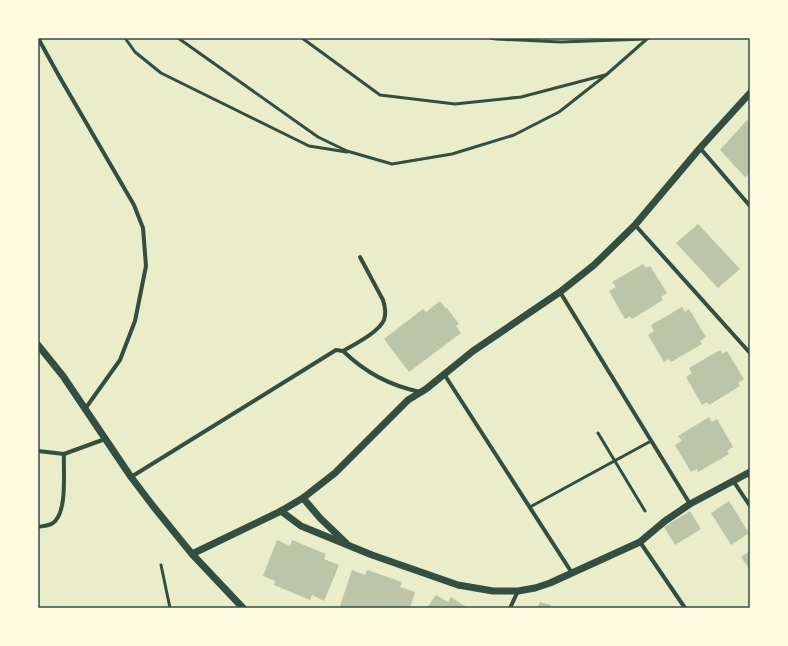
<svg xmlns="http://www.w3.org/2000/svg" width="788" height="646" font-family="Cabin,sans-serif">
	<rect width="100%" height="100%" fill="#e9edc9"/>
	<g fill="#bcc5a7">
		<path d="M747 120 750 123V174L745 177 720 150Z"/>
		<path d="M698 224 740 269 718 288 676 243Z"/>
		<path d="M643 264 646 268 650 266 667 293 661 297 663 300 632 319 630 316 625 319 609 291 616 287 612 282Z"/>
		<path d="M440 301 446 309 447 308 459 324 456 326 461 333 409 372 384 339 423 309 426 312Z"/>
		<path d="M682 307 685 312 689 309 706 337 700 341 702 344 671 362 669 359 664 362 648 335 654 331 651 325Z"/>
		<path d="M720 350 723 354 727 351 744 379 738 383 740 386 709 405 707 402 702 405 686 377 692 373 689 368Z"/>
		<path d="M709 417 712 422 717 419 733 447 727 451 729 454 698 472 697 469 691 472 675 445 682 441 678 436Z"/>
		<path d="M729 501 749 533 731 545 711 513Z"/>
		<path d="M690 511 701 529 675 545 664 527Z"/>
		<path d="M277 540 290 546 292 540 326 554 324 559 339 565 324 601 312 595 310 600 274 585 275 581 263 576Z"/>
		<path d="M750 551V570L741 557Z"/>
		<path d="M352 570 365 575 367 570 402 582 400 587 415 592 410 608H344L340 606Z"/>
		<path d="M436 595 448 602 451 597 468 608H427Z"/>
		<path d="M540 602 551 605 550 608H537Z"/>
	</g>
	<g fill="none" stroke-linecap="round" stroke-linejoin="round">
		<g stroke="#344e41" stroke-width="3">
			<path d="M125 38 135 52 161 73 309 146 347 152"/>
			<path d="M178 38 318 137 347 151 392 164 452 154 514 135 559 112 606 75 648 38"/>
			<path d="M302 38 380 95 455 104 521 97 605 75"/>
			<path d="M490 38 496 39 561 42 646 39"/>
			<path d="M598 433 645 511"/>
			<path d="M530 507 651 441"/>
			<path d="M161 565 170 608"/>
		</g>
		<g stroke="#344e41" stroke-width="4">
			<path d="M38 38 59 76 134 205 143 228 146 266 135 321 120 360 85 409"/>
			<path d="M700 148 750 206"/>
			<path d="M635 225 750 353"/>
			<path d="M560 292 690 504"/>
			<path d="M343 351C355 344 379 332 384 320 386 314 385 306 383 300L360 257"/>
			<path d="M444 374 572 573"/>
			<path d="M38 451 64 454 105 439"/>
			<path d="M131 477 336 350 343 351C366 373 389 385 420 392"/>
			<path d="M734 482 750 506"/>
			<path d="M38 527C43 526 48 526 53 523 68 512 63 471 64 454"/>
			<path d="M640 542 685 608"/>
			<path d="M510 608 518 591"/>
		</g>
		<g stroke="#344e41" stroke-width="7">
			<path d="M38 345 63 376 131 477 153 506 192 554 243 608"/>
			<path d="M303 498 320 518 346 543"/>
			<path d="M281 511 301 526 372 555 458 585 493 591H518L535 588 550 583 640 542 665 521 690 504 750 472"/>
			<path d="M192 554 281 511 303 498 335 473 408 400 426 389 473 351 560 292 594 265 635 225 700 148 750 93"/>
		</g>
	</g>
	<rect width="788" height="646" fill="none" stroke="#fefae0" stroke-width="78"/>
	<rect x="39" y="39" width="710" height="568" fill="none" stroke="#344e41" stroke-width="1.5"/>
</svg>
